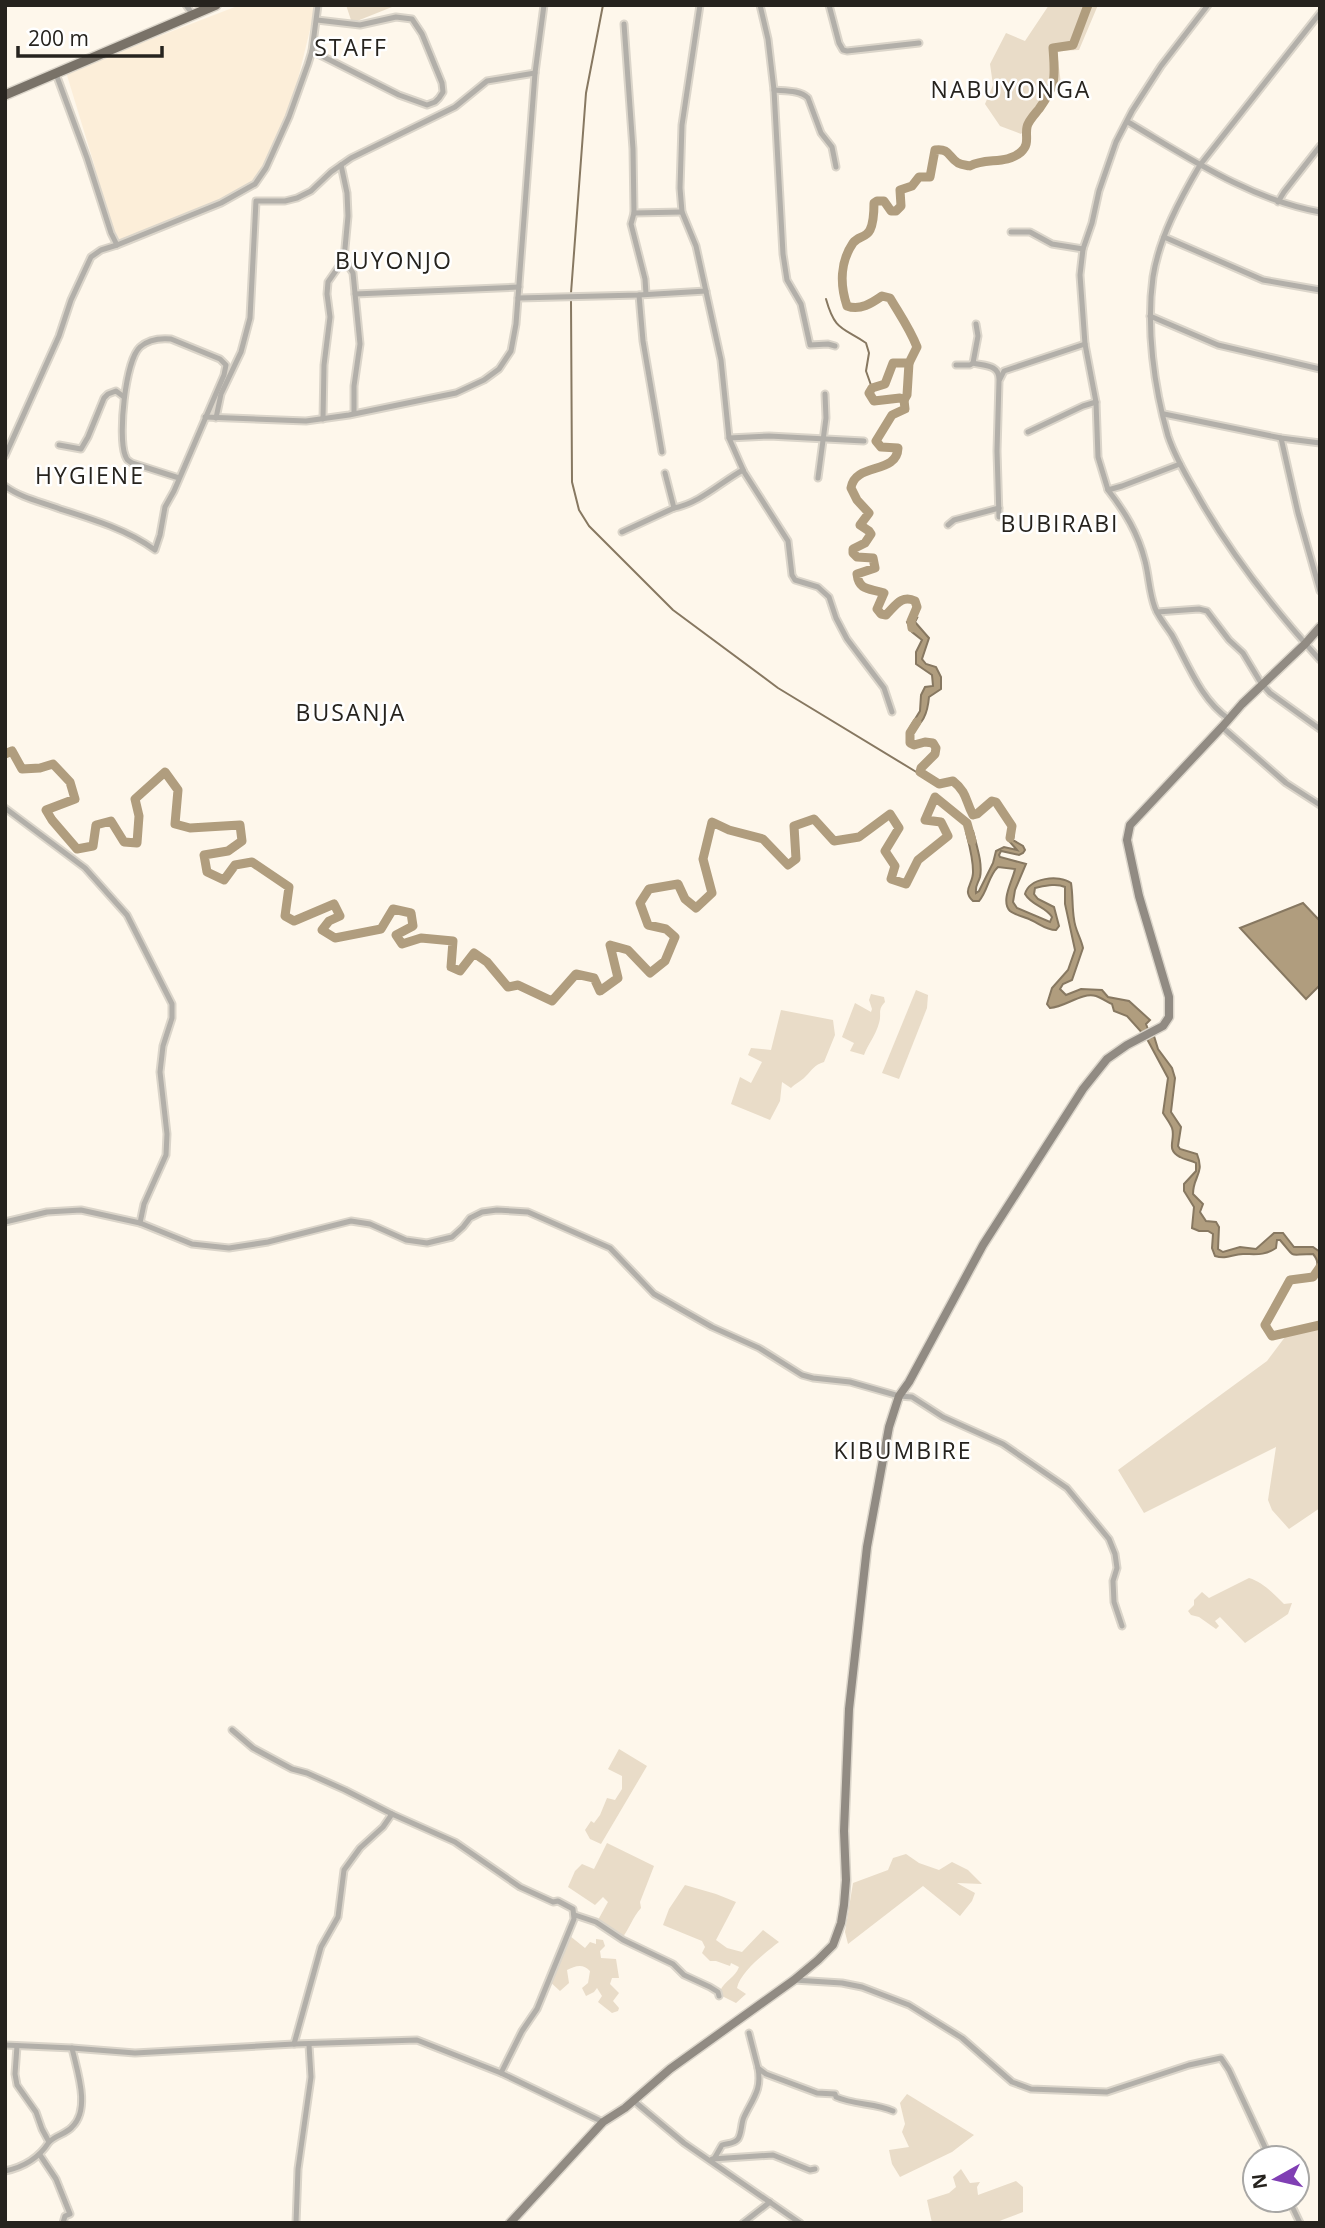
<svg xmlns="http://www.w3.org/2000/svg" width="1325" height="2228" font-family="'Open Sans',sans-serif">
	<rect width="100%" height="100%" fill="#fef7eb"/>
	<path fill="#fceed9" d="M240 5H316L289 116 266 167 254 181 222 200 118 243 109 225 94 164 66 72Z"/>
	<g fill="#e9dcc8">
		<path d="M346 5H397L352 23Z"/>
		<path d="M1049 5H1098L1079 50 1057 51 1061 84 1021 134 1000 126 985 104 993 85 990 64 1006 33 1025 41Z"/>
		<path d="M916 990 928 995 927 1008 899 1079 882 1073Z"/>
		<path d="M871 994 884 997 885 1002C877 1010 882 1014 879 1023 876 1035 868 1044 864 1055L850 1051 854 1043 842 1037 855 1003 871 1012 872 1009 869 1000Z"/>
		<path d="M781 1010 833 1020 835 1035 824 1062C814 1065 813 1069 805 1077 801 1081 796 1083 791 1088L782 1082 780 1101 770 1120 731 1104 740 1077 751 1083 762 1062 748 1055 751 1048 771 1050Z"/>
		<path d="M1320 1329V1508L1289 1529 1272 1510 1268 1500 1276 1447 1144 1513 1118 1470 1267 1361 1288 1333Z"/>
		<path d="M1249 1578C1263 1582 1274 1594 1284 1604L1292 1603 1288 1614 1245 1643 1220 1617 1215 1621 1219 1626 1216 1629 1199 1617 1191 1615 1188 1611 1194 1605V1600L1202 1592 1209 1598Z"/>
		<path d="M619 1749 647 1766 601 1844 590 1839 585 1830 591 1821 594 1823 600 1815 607 1798 615 1800 622 1789V1776L608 1769Z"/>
		<path d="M607 1843 654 1866 640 1902 641 1908C632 1918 630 1928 622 1938L598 1920 608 1902 603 1897 595 1905 568 1887 575 1871 582 1864 594 1869Z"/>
		<path d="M906 1854 919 1863 939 1870 952 1862 968 1870 982 1884 957 1883 975 1893 972 1901 960 1916 923 1886 848 1944 845 1932 853 1883 888 1870 893 1858Z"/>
		<path d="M685 1885 716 1894 736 1902 716 1940 727 1948 742 1952 763 1930 779 1942C766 1952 740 1972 737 1988L746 1994 736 2003 722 1996 720 1991C725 1980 735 1978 739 1967L731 1963 730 1966 716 1961H710L702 1953 705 1947 702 1941 663 1925 669 1909Z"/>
		<path d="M570 1936 585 1948 590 1942 596 1944V1939L603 1940 605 1946 600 1951 601 1958 616 1959 619 1978H612L610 1984 619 1993 613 2001 619 2008 618 2011 612 2013 598 2002 602 1996 597 1988 594 1992 586 1996 582 1988 588 1983 590 1971C583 1963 575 1966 567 1970L569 1983 560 1991 548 1980 564 1943Z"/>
		<path d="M907 2094 974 2135 952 2152 900 2177 892 2164 889 2150 909 2147 902 2132 905 2124 900 2103Z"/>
		<path d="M961 2169 970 2183 980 2182 977 2187 978 2195 1016 2181 1023 2187V2212L994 2223H932L927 2200 949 2193 956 2187 953 2177Z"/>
	</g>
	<g fill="#b09d7e" stroke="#877861" stroke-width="2">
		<path d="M917 618 915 622 929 638 922 659 926 664 936 667 941 677V689L929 697C928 709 925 724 912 729L910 727 920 711 921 695 925 687 933 686 932 675 916 664V652L922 640 912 632 907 622 911 619Z"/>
		<path d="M1012 826 1014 834 1013 840 1023 846 1025 850 1023 853 1019 855 1001 851 999 855 1000 857 1026 864 1015 890 1013 902 1017 908 1050 922 1052 917C1045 906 1032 906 1025 894 1029 878 1059 874 1071 883 1073 895 1072 907 1074 919 1075 930 1081 938 1083 948L1072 980 1063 984 1060 989 1066 995 1081 989 1102 990 1108 997 1129 1001 1150 1020 1146 1024 1149 1032 1144 1035 1127 1016 1114 1011 1112 1004C1107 1002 1102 998 1096 996 1081 992 1066 1007 1050 1008L1047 1004 1052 988 1068 970 1075 950 1065 904V887C1056 883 1045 886 1035 888L1034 894 1038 899 1054 907 1059 926 1056 930C1046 930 1040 924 1031 920 1025 917 1015 915 1010 911 1000 901 1013 880 1015 869L998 867C988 876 988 891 979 901H973C961 890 974 884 973 871 973 858 969 844 966 832L973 831C976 844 983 863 980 877 978 884 975 885 976 893L979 891 993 863 996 851 1004 847 1017 850 1009 841Z"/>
		<path d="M1303 903 1320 921V985L1306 999 1240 928Z"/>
		<path d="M1154 1036 1158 1049 1172 1068 1175 1078 1171 1112 1181 1127 1178 1146 1180 1149 1197 1154C1205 1174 1193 1176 1193 1194L1203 1204 1200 1212 1206 1221 1216 1222 1219 1227 1218 1249 1223 1252 1240 1247 1256 1249 1274 1233H1283L1294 1247H1313L1320 1252V1270L1316 1275 1314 1273C1318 1265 1319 1261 1313 1254 1287 1254 1297 1260 1280 1240H1277L1276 1248C1264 1256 1256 1254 1243 1254 1232 1254 1227 1260 1215 1256L1212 1248 1213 1234 1208 1231H1199L1192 1228 1194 1207 1184 1191V1184L1196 1171V1163C1191 1160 1185 1160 1180 1157 1165 1149 1176 1140 1172 1128 1170 1123 1166 1118 1163 1113L1168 1078 1147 1039Z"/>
	</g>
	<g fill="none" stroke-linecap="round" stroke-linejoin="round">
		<g stroke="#877861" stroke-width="2">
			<path d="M571 293 586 93 603 5"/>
			<path d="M826 299C835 331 842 327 866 343L869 353 866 371 872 388"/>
			<path d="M571 301 572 482 579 510 589 526 673 610 778 688 918 773 920 772"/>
		</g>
		<g stroke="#b09d7e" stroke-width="9">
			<path d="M904 400 907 395 909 363"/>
			<path d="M912 628 911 621 917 607 915 601C902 594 895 606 886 615L881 614 877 609 884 593C871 588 859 592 857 574L875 568 873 558 857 557 853 553V549L865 543 871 534 869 531 860 525 869 513 857 500 851 488C855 462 897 475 898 448L881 447 876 441 892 415 905 409 904 400 900 398 874 401 869 393 872 388 885 384 893 363H909L917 347C910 329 900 315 890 298L882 296C872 303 860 311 847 306 840 285 840 262 853 243 858 236 866 238 870 230 874 222 874 212 874 203L877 201H884L891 211H896L901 206 900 190 912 186 919 177H930L935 150C950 148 948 157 958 163 962 165 966 165 970 166 985 157 1006 165 1021 152 1030 144 1025 136 1027 127 1028 121 1035 114 1039 109 1057 84 1055 77 1053 48L1073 45 1088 5"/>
			<path d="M917 722 910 733V743L914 745 925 742 933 743 936 748 935 754 921 768 920 772 939 784 953 781C968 793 965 801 973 815L977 814 992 801 996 802 1012 826 1010 838"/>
			<path d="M5 754 12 751 22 769 40 768 53 764 70 782 75 799 46 810 52 820 77 849 93 846 96 825 111 821 124 842 137 843 139 816 135 799 165 772 178 790 175 824 190 828 240 825 242 841 228 851 204 855 207 872 224 880 235 865 252 862 289 887 285 916 294 921 334 904 340 916 329 921 322 930 335 938 381 929 393 909 411 913 413 926 396 935 402 944 421 938 453 941 451 967 460 971 474 953 487 962 508 987 518 985 552 1001 576 974 594 978 600 991 618 978 610 945 628 950 650 973 665 961 675 937 666 929 648 925 640 903 649 889 678 884 685 899 696 908 712 893 703 859 712 822 729 830 763 839 788 865 796 859 794 826 814 819 834 841 859 837 890 814 899 828 885 851 895 866 891 879 906 884 918 860 948 836 941 822 925 820 935 797 967 823 972 841"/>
			<path d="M1320 1267 1313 1277 1290 1280 1265 1325 1272 1336 1320 1325"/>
		</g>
		<defs>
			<g id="street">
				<path d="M186 5 193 15"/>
				<path d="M700 5 682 125 680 188 682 212 696 246 721 360 729 438 744 472 788 541 792 575 795 580 818 587 829 597 836 618 847 639 884 688 892 712"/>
				<path d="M760 5 768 39 774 90 783 254 787 280 801 304 810 345 828 344 835 346"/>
				<path d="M829 5 839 43 843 50 847 51 919 43"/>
				<path d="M1320 13 1200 165C1180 199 1159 238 1153 277 1146 328 1154 387 1168 436 1174 454 1184 472 1194 489 1228 551 1272 607 1320 660"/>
				<path d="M624 24 633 149 634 213 631 224 645 279 646 294"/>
				<path d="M312 51 399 95 427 105 435 102 439 98 443 92 442 83 422 34 412 19 396 17 360 25 317 20"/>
				<path d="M56 74 87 158 111 233 117 245 221 203 255 184 266 168 289 117 308 64 312 51 318 5"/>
				<path d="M774 90C785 91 800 90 808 98L821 133 832 147 836 167"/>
				<path d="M1128 122C1189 158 1249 199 1320 212"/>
				<path d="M341 165 347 193 348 216 344 259 353 273 360 344 354 386V413"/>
				<path d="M1278 202 1284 192 1320 146"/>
				<path d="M634 213 682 212"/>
				<path d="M1011 232H1030L1052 244 1083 249"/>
				<path d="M1164 237 1263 280 1320 290"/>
				<path d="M355 294 519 287"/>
				<path d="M639 295 643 341 662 452"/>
				<path d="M518 298 639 295 706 291"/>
				<path d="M1150 316 1218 345 1320 369"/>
				<path d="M973 363 978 336 976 324"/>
				<path d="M956 365H970L973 363C983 366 999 364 999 379"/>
				<path d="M1164 414 1281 438 1320 443"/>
				<path d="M205 417 306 421 349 415 456 393 484 380 499 369 511 351 516 324 535 73 544 5"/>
				<path d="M216 418 221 394 241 352 250 318 256 201H285L297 198 311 191 331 172 351 158 455 107 487 81 535 73"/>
				<path d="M323 419 324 365 330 317 327 294 328 282 344 259"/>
				<path d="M1028 432 1083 406 1096 402"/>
				<path d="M729 438 769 436 864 441"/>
				<path d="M1281 438 1298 513 1320 591"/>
				<path d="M59 445 81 449 88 437 104 398 108 394 116 391 124 397"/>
				<path d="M5 456 59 336 71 300 91 257 101 250 117 245"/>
				<path d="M1180 464 1122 486 1108 490 1098 457 1096 402 1085 344 1080 275 1083 249 1092 223 1099 191 1116 142 1132 111 1161 66 1208 5"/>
				<path d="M818 478 826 418 825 394"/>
				<path d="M5 486C21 498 42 502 60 509 92 519 128 530 155 550L160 535 165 507 174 491 224 375 226 365 220 359 171 339C160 338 149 339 140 347 125 361 118 436 125 455 127 460 127 460 132 463L179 478"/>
				<path d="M1108 490C1125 512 1138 533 1145 561 1149 576 1149 592 1155 608 1159 618 1166 626 1172 635 1188 664 1201 700 1229 719"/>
				<path d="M674 508C700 503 721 482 743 470"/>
				<path d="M999 517 997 451 999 381 1004 371 1085 344"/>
				<path d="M948 525 954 520 999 508"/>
				<path d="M622 532 674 508 665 473"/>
				<path d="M1157 612 1199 609 1207 611 1229 640 1243 653 1261 683 1270 693 1320 729"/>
				<path d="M1222 727 1286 783 1320 805"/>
				<path d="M5 808 85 868 127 915 172 1004V1018L163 1046 160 1072 167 1134 166 1155 144 1204 140 1223"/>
				<path d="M5 1222 47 1212 81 1210 140 1223 192 1244 229 1248 268 1242 351 1221 370 1224 406 1240 427 1243 452 1237 463 1227 470 1218 482 1212 497 1210 528 1212 610 1248 654 1294 712 1327 759 1348 802 1375 813 1378 850 1382 899 1396 912 1397 943 1417 1003 1444 1067 1488 1109 1539 1115 1554 1117 1568 1113 1581 1114 1602 1122 1626"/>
				<path d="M232 1730 253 1748 292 1769 307 1773 345 1790 392 1814"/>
				<path d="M575 1915 596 1922 623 1940 673 1964 684 1975 710 1987 718 1992 719 1996"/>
				<path d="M794 1980 842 1983 862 1987 909 2005 962 2038 1012 2082 1031 2089 1107 2092 1189 2065 1221 2058 1229 2070 1270 2158"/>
				<path d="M749 2033 758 2068 766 2074 817 2093 835 2094 836 2097C854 2105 875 2103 893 2111"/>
				<path d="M294 2044 321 1947 338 1917 344 1870 360 1848 383 1827 392 1814 455 1842 520 1887 553 1902 558 1901 573 1909 574 1919 537 2009 522 2031 501 2073"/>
				<path d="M5 2045 72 2048 135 2053 294 2044 417 2040 501 2073 603 2122"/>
				<path d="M634 2101 684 2143 800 2223"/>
				<path d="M49 2142C56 2135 66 2134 72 2127 91 2109 77 2071 72 2048"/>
				<path d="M40 2155 56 2179 70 2214 65 2216 63 2223"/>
				<path d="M712 2159 773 2155 810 2170 815 2169"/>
				<path d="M714 2159 722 2145C728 2143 734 2144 738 2139 742 2133 741 2123 744 2117 753 2098 762 2090 758 2068"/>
				<path d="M5 2171C24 2167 39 2158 49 2142L42 2129 36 2112 17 2085 15 2074 17 2046"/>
				<path d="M1289 2200 1300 2223"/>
				<path d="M296 2223 298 2169 311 2077 309 2045"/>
				<path d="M743 2223 770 2202"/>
			</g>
			<path id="secondary" d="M510 2223 603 2122 625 2108 670 2069 794 1980 818 1960 833 1945 841 1923 844 1905 846 1880 844 1831 849 1709 867 1547 889 1427 899 1396 909 1382 983 1245 1083 1089 1107 1059 1127 1045 1163 1026 1169 1017V997L1139 896 1127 840 1130 825 1222 727 1242 704 1305 644 1320 627"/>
			<path id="primary" d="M5 95 216 5"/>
		</defs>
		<use href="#street" stroke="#dbd5ca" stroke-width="9"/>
		<use href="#secondary" stroke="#dbd5ca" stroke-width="11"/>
		<use href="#primary" stroke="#dbd5ca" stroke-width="12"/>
		<use href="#street" stroke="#b2afa9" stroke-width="5"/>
		<use href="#secondary" stroke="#918b83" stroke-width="8"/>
		<use href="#primary" stroke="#797268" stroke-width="9"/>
	</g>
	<g text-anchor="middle" stroke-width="5" stroke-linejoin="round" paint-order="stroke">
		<g font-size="23" letter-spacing="2" fill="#26231e" stroke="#fff">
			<text x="351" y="56">STAFF</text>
			<text x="1011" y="98">NABUYONGA</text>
			<text x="394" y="269">BUYONJO</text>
			<text x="90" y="484">HYGIENE</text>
			<text x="1060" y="532">BUBIRABI</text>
			<text x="351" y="721">BUSANJA</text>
			<text x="903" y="1459">KIBUMBIRE</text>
		</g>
	</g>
	<rect width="1325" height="2228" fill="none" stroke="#26231e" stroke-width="14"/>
	<g transform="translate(1276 2179) rotate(262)"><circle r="33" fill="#ffffff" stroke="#a8a7a5" stroke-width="2"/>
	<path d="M0-5L12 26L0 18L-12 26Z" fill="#803fb4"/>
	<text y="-10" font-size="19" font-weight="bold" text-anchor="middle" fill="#26231e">N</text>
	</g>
	<path d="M18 46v10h144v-10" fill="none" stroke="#26231e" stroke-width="3.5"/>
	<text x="28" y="46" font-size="21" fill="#26231e" stroke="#ffffff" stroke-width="5" paint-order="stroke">200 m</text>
</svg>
